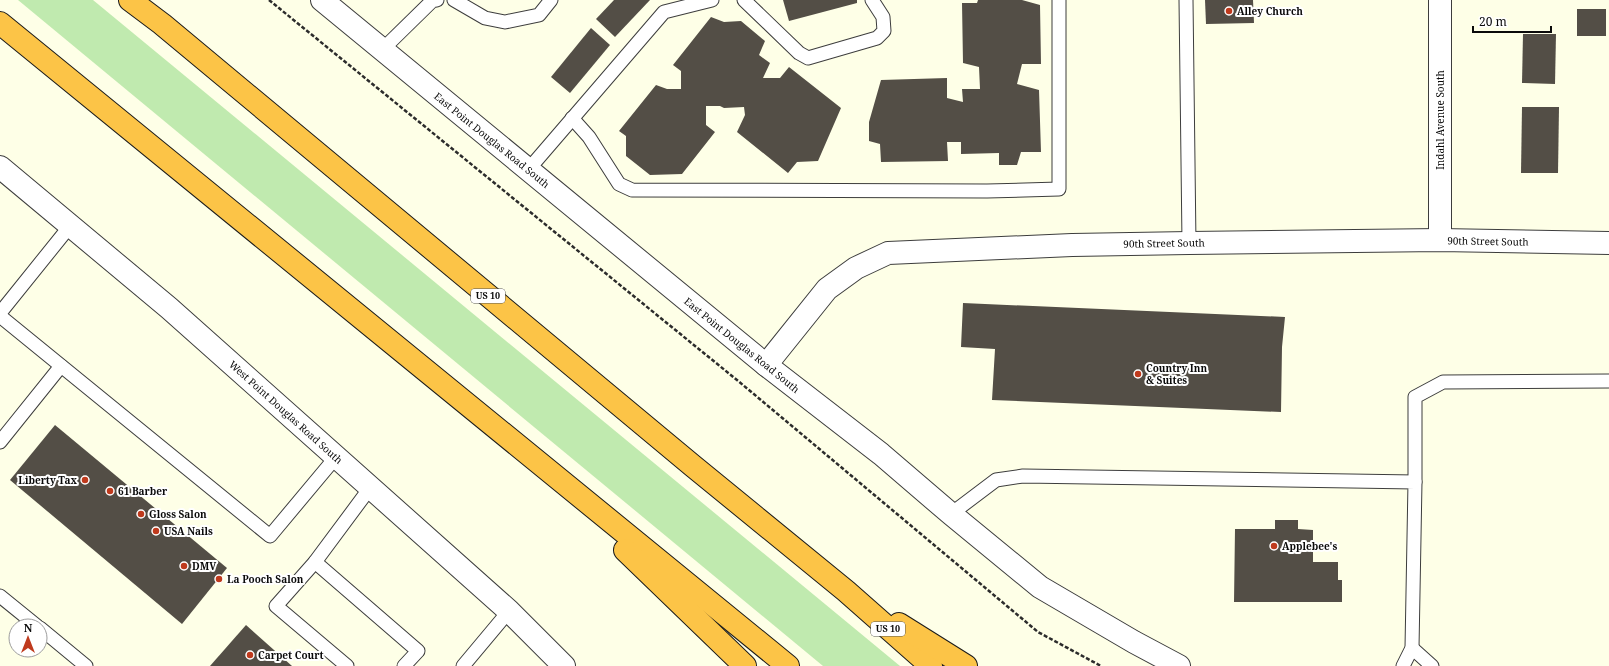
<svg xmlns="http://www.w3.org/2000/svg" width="1609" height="666" font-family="'Noto Serif',serif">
	<rect width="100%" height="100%" fill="#feffe7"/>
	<path fill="#c0eaaf" d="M18 0H93L900 666H823Z"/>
	<g fill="#534e46">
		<path d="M614 0H650L615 37 596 19Z"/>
		<path d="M783 0H857V3L789 21Z"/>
		<path d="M978 0H1022L1040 5 1041 64H1022L1017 84 1039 90 1041 152H1021L1017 165H999V153L961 154V142H947L948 161 881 162 880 144 869 141V122L881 80 947 78V98L963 102 962 89H980L979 67 963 63 962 3H977Z"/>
		<path d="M1205 0H1253L1254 23 1206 24Z"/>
		<rect x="1577" y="9" width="29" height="27"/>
		<path d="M711 17 724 22 741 21 765 41 759 55 770 63 763 78H780L789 67 841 108 818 161 797 162 788 173 737 132 745 115 744 107 724 108 720 106H706V125L715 132 682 174 650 175 626 156V136L619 131 656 85 667 89H681V71L673 65Z"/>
		<path d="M591 28 610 45 570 93 551 77Z"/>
		<path d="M1523 34H1556L1555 84 1522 83Z"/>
		<path d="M1522 107H1559L1558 173H1521Z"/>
		<path d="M963 303 1285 317 1282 347 1281 412 992 400 995 349 961 347Z"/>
		<path d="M55 425 227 568 182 624 10 480Z"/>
		<path d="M1275 520H1298V529L1313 530V562H1338V580H1342V602H1234L1235 529H1275Z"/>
		<path d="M246 625 292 666H210Z"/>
	</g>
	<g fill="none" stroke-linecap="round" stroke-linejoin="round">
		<defs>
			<g id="service">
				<path d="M454 0 485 18 505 22 539 15 551 0"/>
				<path d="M744 0 799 53 808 58 877 38 884 31 883 17 872 0"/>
				<path d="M1186 0 1189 243"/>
				<path d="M382 50 432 1 437 0"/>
				<path d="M572 118 589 137 619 184 632 190 987 191 1059 189V0"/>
				<path d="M528 170 664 12 712 0"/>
				<path d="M0 313 70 226"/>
				<path d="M0 316 270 536 336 457"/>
				<path d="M0 442 61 366"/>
				<path d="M1415 482V397L1443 382 1609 381"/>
				<path d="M951 514 996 480 1023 476 1415 482 1412 648 1403 666"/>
				<path d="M315 562 418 651 404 666"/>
				<path d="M0 596 37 626"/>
				<path d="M40 628 86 666"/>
				<path d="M1412 648 1432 666"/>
				<path d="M347 666 276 606 315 562 370 488"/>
				<path d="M463 666 509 611"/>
			</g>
			<path id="minor" d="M1440 0V240"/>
			<g id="tertiary">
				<path d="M322 0 766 365 881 454 951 514 1040 587 1134 642 1179 666"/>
				<path d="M0 167 169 308 509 611 564 666"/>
				<path d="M766 365 827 289 856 268 888 253 1072 245 1189 243 1440 240 1609 243"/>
			</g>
			<g id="motorway">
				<path d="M130 0 162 24 693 466 846 591 931 666"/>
				<path d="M0 23 788 666"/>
				<path d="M625 550 745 666"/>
				<path d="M899 624 966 666"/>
			</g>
		</defs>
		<use href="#service" stroke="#3d3d3d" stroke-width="15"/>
		<use href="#minor" stroke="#3d3d3d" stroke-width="24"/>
		<use href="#tertiary" stroke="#3d3d3d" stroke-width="24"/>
		<use href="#motorway" stroke="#1b1b1b" stroke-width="24"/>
		<path stroke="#2c2c2c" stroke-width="2.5" stroke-dasharray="4 2" stroke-linecap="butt" d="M269 0 737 380 1038 632 1101 666"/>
		<use href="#service" stroke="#fff" stroke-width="13"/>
		<use href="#minor" stroke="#fff" stroke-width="22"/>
		<use href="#tertiary" stroke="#fff" stroke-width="22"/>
		<use href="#motorway" stroke="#fcc447" stroke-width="22"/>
	</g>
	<g fill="#bf3a1d" stroke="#fff" stroke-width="1.5">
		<circle cx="1229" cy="11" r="4"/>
		<circle cx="1138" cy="374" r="4"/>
		<circle cx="85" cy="480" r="4"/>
		<circle cx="110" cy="491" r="4"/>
		<circle cx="141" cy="514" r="4"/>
		<circle cx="156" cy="531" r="4"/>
		<circle cx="1274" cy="546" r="4"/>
		<circle cx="184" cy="566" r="4"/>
		<circle cx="219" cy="579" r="4"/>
		<circle cx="250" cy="655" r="4"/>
	</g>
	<g text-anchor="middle" stroke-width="4" stroke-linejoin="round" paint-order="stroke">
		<g fill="#fff" stroke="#545454" stroke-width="1">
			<rect x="471" y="289" width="34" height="14" rx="3"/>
			<rect x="871" y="622" width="34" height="14" rx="3"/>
		</g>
		<g font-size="9" font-weight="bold" fill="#0a0a0a">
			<text x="488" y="299">US 10</text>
			<text x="888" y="632">US 10</text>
		</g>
		<g font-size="10" font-weight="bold" fill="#0a0a0a" stroke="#fff" text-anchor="start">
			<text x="1237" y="15">Alley Church</text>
			<text x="1146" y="372">Country Inn<tspan x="1146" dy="12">&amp; Suites</tspan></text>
			<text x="77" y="484" text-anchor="end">Liberty Tax</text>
			<text x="118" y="495">61 Barber</text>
			<text x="149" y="518">Gloss Salon</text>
			<text x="164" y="535">USA Nails</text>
			<text x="1282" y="550">Applebee's</text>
			<text x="192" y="570">DMV</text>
			<text x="227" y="583">La Pooch Salon</text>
			<text x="258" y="659">Carpet Court</text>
		</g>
		<g font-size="10" fill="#0a0a0a" stroke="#fff">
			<text transform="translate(1440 120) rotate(-90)" y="4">Indahl Avenue South</text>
			<text transform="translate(492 140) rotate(39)" y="4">East Point Douglas Road South</text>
			<text transform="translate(1488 241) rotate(1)" y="4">90th Street South</text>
			<text transform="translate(1164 243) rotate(-1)" y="4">90th Street South</text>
			<text transform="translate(742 345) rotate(39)" y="4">East Point Douglas Road South</text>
			<text transform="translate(286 412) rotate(42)" y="4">West Point Douglas Road South</text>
		</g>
	</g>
	<g transform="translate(28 638)"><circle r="19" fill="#ffffff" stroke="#9d9d9d"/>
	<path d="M0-3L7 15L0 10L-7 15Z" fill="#bf3a1d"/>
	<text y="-6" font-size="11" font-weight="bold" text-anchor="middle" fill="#0a0a0a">N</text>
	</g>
	<path d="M1473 26v6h78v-6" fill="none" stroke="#0a0a0a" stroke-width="2"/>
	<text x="1479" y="26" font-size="12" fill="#0a0a0a" stroke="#ffffff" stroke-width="3" paint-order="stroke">20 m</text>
</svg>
